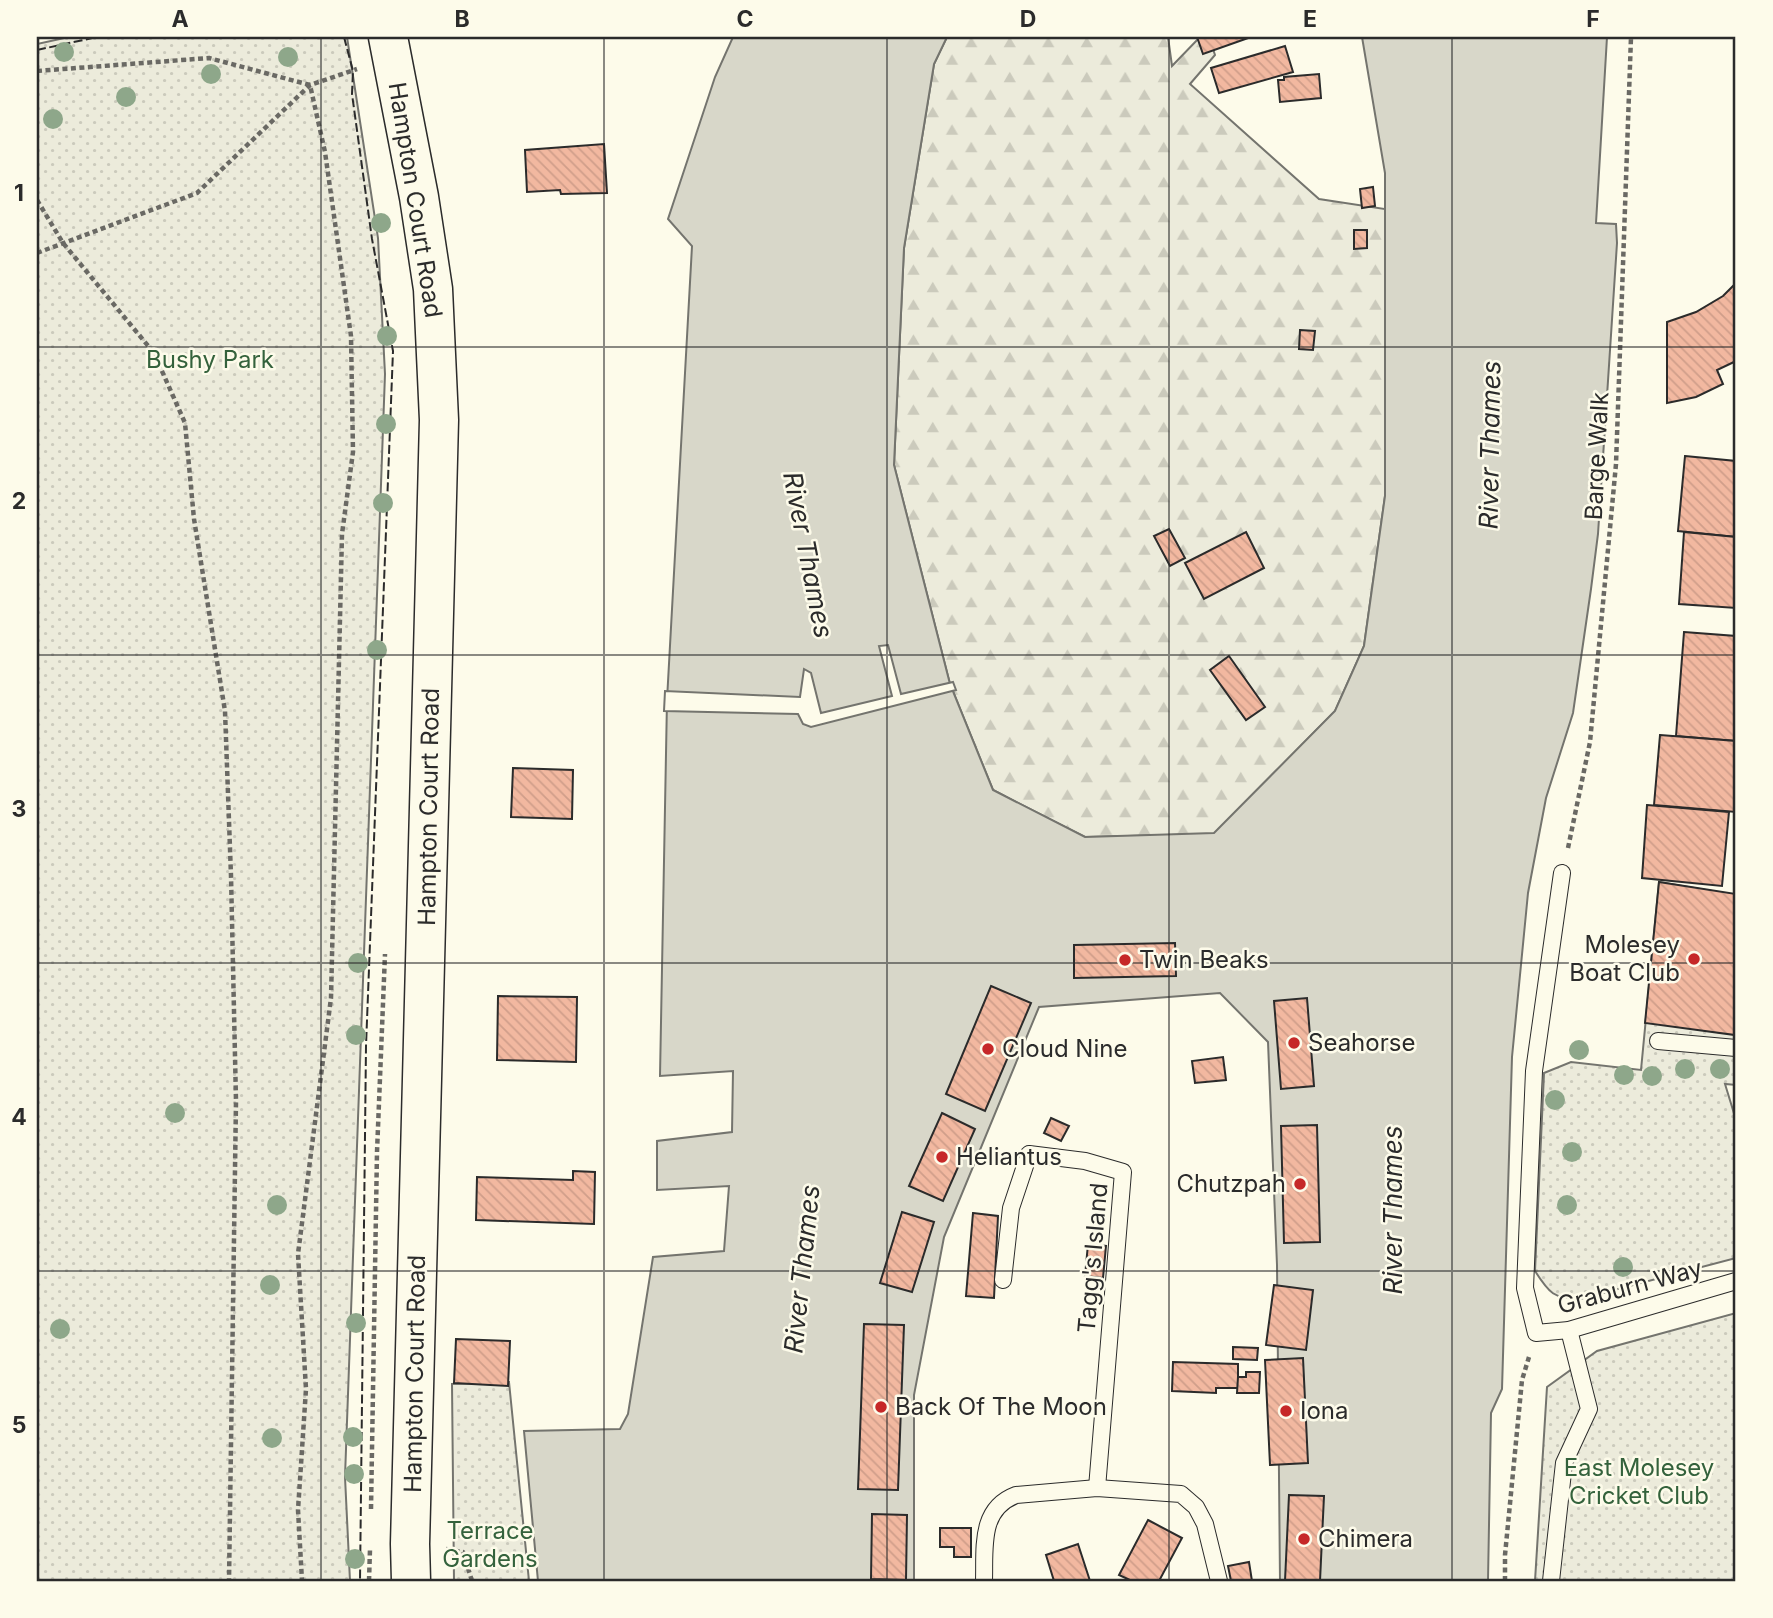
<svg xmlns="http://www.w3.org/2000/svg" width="1773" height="1618" font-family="Inter,sans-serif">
	<defs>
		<pattern id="forest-firs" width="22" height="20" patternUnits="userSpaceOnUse" patternTransform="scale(1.75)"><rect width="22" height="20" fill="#ecebdb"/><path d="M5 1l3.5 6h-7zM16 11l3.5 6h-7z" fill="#cbcabc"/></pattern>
		<pattern id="park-dots" width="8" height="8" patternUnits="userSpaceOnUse" patternTransform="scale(1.75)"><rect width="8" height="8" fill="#ecebdb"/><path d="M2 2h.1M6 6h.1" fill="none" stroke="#cbcabc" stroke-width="1.8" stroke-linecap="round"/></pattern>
		<pattern id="building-back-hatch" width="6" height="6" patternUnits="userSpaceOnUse" patternTransform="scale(1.75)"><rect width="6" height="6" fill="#f2b8a0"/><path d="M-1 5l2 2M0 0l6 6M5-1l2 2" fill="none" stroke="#d09e8a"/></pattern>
	</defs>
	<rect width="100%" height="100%" fill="#fdfbea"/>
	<path fill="url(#forest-firs)" stroke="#74746e" stroke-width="2" d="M947 37H1168L1172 66 1200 37H1209L1215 55 1190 84 1319 199 1385 209V496L1364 646 1335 711 1214 834 1085 837 993 790 950 684 894 465 904 248 934 64Z"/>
	<g fill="url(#park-dots)" stroke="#74746e" stroke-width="2">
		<path d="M69 37H347L378 238 385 374 345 1477 350 1581H37V44Z"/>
		<path d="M1659 882 1736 895V1085L1725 1084 1736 1120V1258L1580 1299C1554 1299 1549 1293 1535 1271L1544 1073 1571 1062 1641 1070Z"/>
		<path d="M1736 1313V1581H1535L1547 1387 1597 1351Z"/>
		<path d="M509 1382 529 1581H454L452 1384Z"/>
	</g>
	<path fill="#d8d7c9" stroke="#74746e" stroke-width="2" d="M733 37H947L934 64 904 248 894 465 950 684 993 790 1085 837 1214 833 1335 711 1364 646 1385 496V173L1362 37H1607L1596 223 1616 224 1617 243 1598 534 1591 589 1573 713 1546 798 1528 893 1512 1057 1502 1389 1491 1413 1488 1581H1280L1277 1265 1268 1042 1220 993 1039 1007 944 1237 914 1395V1581H538L524 1431 620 1429 628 1414 653 1257 724 1251 729 1186 657 1190V1141L732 1132 733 1071 660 1076 667 700 692 246 668 219 715 77Z"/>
	<path fill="#fdfbea" stroke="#74746e" stroke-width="2" d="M888 645 901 694 953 682 956 690 811 727 803 724 798 714 664 711 665 691 800 697 804 669 811 673 821 713 892 696 879 646Z"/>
	<g fill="url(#building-back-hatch)" stroke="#2b2b2b" stroke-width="2">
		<path d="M1197 37H1251L1203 54Z"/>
		<path d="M1285 46 1293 72 1219 93 1211 68Z"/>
		<path d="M1319 74 1321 98 1280 102 1278 80H1284V77Z"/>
		<path d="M604 144 607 193 561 194 560 190 527 192 525 150Z"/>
		<path d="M1373 187 1375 206 1362 208 1360 189Z"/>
		<path d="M1354 230H1367V248L1354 249Z"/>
		<path d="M1736 283V361L1717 370 1723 384 1696 397 1667 403V322L1696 312 1723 296Z"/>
		<path d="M1300 330 1315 331 1313 350 1299 349Z"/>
		<path d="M1685 456 1736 461V537L1678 531Z"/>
		<path d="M1169 529 1185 558 1170 566 1154 536Z"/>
		<path d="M1246 532 1264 568 1204 599 1185 563Z"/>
		<path d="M1684 532 1736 537V608L1679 604Z"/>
		<path d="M1684 632 1736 636V741L1676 736Z"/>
		<path d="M1229 656 1265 707 1246 720 1210 670Z"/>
		<path d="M1660 735 1736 741V812L1654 805Z"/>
		<path d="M513 768 573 770 572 819 511 817Z"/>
		<path d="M1647 805 1729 812 1722 886 1642 878Z"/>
		<path d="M1659 882 1736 894 1735 1035 1645 1023Z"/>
		<path d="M1175 943 1176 976 1074 978V945Z"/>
		<path d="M991 986 1031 1003 985 1111 946 1094Z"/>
		<path d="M498 996 577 997 576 1062 497 1060Z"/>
		<path d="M1307 998 1314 1086 1281 1089 1274 1001Z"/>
		<path d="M1223 1057 1226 1080 1195 1083 1192 1061Z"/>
		<path d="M942 1113 975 1129 943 1201 909 1186Z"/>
		<path d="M1051 1118 1069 1126 1061 1141 1044 1133Z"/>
		<path d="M1317 1125 1320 1242 1284 1243 1281 1126Z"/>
		<path d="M573 1171 595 1172 594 1224 476 1220 477 1177 573 1180Z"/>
		<path d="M902 1212 934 1222 912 1292 880 1283Z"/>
		<path d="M973 1213 998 1216 994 1298 966 1296Z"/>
		<path d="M1088 1244 1106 1246 1103 1278 1085 1276Z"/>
		<path d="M1274 1285 1313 1290 1306 1350 1266 1345Z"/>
		<path d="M864 1324 904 1325 898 1490 858 1489Z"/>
		<path d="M456 1339 510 1341 508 1386 454 1383Z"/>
		<path d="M1233 1347 1258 1348 1257 1360 1233 1359Z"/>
		<path d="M1303 1358 1308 1463 1270 1465 1265 1360Z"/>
		<path d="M1173 1362 1238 1364V1388H1216V1393L1172 1391Z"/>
		<path d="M1246 1372H1260L1259 1393H1237L1238 1377H1246Z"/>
		<path d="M1289 1495 1324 1496 1320 1581H1285Z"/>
		<path d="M872 1514 907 1515 906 1580 871 1579Z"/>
		<path d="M1148 1520 1182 1538 1159 1581H1132L1119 1575Z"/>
		<path d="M940 1528H971V1557H954V1547H940Z"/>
		<path d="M1078 1544 1090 1581H1054L1046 1555Z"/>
		<path d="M1249 1562 1252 1581H1231L1228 1566Z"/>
	</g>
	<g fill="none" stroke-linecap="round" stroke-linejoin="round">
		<defs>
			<g id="service">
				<path d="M1562 873 1534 1071 1525 1288 1536 1333 1569 1330 1736 1281"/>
				<path d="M1658 1041 1736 1048"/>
				<path d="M1003 1280 1011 1208 1029 1154 1085 1161 1123 1172 1097 1488"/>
				<path d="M984 1581C985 1548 979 1509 1016 1495L1097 1488 1181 1494 1196 1507 1205 1524 1219 1581"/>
				<path d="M1551 1581 1564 1463 1589 1409 1569 1330"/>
			</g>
			<path id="trunk" d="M388 37 419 197 433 289 439 420 410 1544 411 1581"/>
		</defs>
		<use href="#service" stroke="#2b2b2b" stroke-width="18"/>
		<use href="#trunk" stroke="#2b2b2b" stroke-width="41"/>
		<g stroke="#6a6964" stroke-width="4.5" stroke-dasharray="5 3.5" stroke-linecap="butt">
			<path d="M37 71 209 58 310 85 325 152 351 336 353 452 342 534 331 998 298 1254 306 1389 298 1510 302 1581"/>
			<path d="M37 200 63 243 154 353 185 423 194 519 225 711 231 876 236 1101 229 1581"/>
			<path d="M37 253 197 193 310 85 357 69"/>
			<path d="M1568 848 1590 742 1616 464 1631 37"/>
			<path d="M371 1509 377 1152 385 954"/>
			<path d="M446 1549 463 1552 472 1581"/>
			<path d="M369 1581 370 1549"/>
			<path d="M1505 1581V1555L1522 1380 1529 1357"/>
		</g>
		<use href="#service" stroke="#fdfbea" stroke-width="16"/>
		<use href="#trunk" stroke="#fdfbea" stroke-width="38"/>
		<g stroke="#2b2b2b" stroke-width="2" stroke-dasharray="9 3.5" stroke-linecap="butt">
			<path d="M344 37 353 71 352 94 372 239 393 351 366 1046 360 1581"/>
			<path d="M37 50 97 37"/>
		</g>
	</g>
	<g fill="#8ea78a">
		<circle cx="64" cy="52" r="10"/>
		<circle cx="288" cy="57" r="10"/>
		<circle cx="211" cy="74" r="10"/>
		<circle cx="126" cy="97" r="10"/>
		<circle cx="53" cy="119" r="10"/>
		<circle cx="381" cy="223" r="10"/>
		<circle cx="387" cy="336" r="10"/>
		<circle cx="386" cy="424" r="10"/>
		<circle cx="383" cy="503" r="10"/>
		<circle cx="377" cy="650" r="10"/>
		<circle cx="358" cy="963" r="10"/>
		<circle cx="356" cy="1035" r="10"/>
		<circle cx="1579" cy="1050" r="10"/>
		<circle cx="1685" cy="1069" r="10"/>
		<circle cx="1720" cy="1069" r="10"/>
		<circle cx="1624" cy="1075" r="10"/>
		<circle cx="1652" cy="1076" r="10"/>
		<circle cx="1555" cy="1100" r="10"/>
		<circle cx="175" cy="1113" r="10"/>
		<circle cx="1572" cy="1152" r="10"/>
		<circle cx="277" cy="1205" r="10"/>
		<circle cx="1567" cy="1205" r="10"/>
		<circle cx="1623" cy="1267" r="10"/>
		<circle cx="270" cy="1285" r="10"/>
		<circle cx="356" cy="1323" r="10"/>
		<circle cx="60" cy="1329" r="10"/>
		<circle cx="353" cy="1437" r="10"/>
		<circle cx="272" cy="1438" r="10"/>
		<circle cx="354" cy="1474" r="10"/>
		<circle cx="355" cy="1559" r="10"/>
	</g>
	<path fill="none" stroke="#2b2b2b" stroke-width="2" stroke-opacity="0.55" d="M321 37V1581M604 37V1581M887 37V1581M1169 37V1581M1452 37V1581M37 347H1736M37 655H1736M37 963H1736M37 1271H1736"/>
	<g fill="#c62828" stroke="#fdfbea" stroke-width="2.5">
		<circle cx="1694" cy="959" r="7"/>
		<circle cx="1125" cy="960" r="7"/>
		<circle cx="1294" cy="1043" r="7"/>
		<circle cx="988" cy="1049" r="7"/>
		<circle cx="942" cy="1157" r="7"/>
		<circle cx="1300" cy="1184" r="7"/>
		<circle cx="881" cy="1407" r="7"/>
		<circle cx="1286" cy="1411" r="7"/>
		<circle cx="1304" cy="1539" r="7"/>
	</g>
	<g text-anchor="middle" stroke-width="5" stroke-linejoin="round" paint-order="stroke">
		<g font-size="24" fill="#2b2b2b" stroke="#fdfbea">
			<text transform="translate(415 200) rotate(81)" y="8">Hampton Court Road</text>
			<text transform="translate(1597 456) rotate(-87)" y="8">Barge Walk</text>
			<text transform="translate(429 807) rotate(-89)" y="8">Hampton Court Road</text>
			<text transform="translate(1093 1258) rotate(-85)" y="8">Tagg's Island</text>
			<text transform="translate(1630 1287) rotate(-15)" y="8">Graburn Way</text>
			<text transform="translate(415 1374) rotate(-89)" y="8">Hampton Court Road</text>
		</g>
		<g font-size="24" fill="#34623c" stroke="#fdfbea">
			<text x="210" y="368">Bushy Park</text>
			<text x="1639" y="1476">East Molesey<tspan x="1639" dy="28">Cricket Club</tspan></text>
			<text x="490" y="1539">Terrace<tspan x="490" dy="28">Gardens</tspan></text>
		</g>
		<g font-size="24" fill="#2b2b2b" stroke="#fdfbea" text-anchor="start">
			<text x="1680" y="953" text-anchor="end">Molesey<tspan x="1680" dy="28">Boat Club</tspan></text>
			<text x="1139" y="968">Twin Beaks</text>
			<text x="1308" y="1051">Seahorse</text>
			<text x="1002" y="1057">Cloud Nine</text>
			<text x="956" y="1165">Heliantus</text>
			<text x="1286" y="1192" text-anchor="end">Chutzpah</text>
			<text x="895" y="1415">Back Of The Moon</text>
			<text x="1300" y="1419">Iona</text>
			<text x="1318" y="1547">Chimera</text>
		</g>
		<g font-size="26" font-style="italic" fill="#2b2b2b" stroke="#fdfbea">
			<text transform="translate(1490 445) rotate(-89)" y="9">River Thames</text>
			<text transform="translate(808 555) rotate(79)" y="9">River Thames</text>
			<text transform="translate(1393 1210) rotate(-90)" y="9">River Thames</text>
			<text transform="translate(802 1269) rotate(-84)" y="9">River Thames</text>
		</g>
	</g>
	<rect width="1773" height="1618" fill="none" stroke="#fdfbea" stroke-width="77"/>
	<rect x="38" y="38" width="1696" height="1542" fill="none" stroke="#2b2b2b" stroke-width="2.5"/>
	<g font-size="23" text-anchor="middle" font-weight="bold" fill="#2b2b2b">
		<text x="180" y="27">A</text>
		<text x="462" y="27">B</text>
		<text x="745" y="27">C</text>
		<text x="1028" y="27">D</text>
		<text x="1310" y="27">E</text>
		<text x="1593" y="27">F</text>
		<text x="19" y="201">1</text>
		<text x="19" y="509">2</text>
		<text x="19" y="817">3</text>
		<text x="19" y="1125">4</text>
		<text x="19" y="1433">5</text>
	</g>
</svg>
